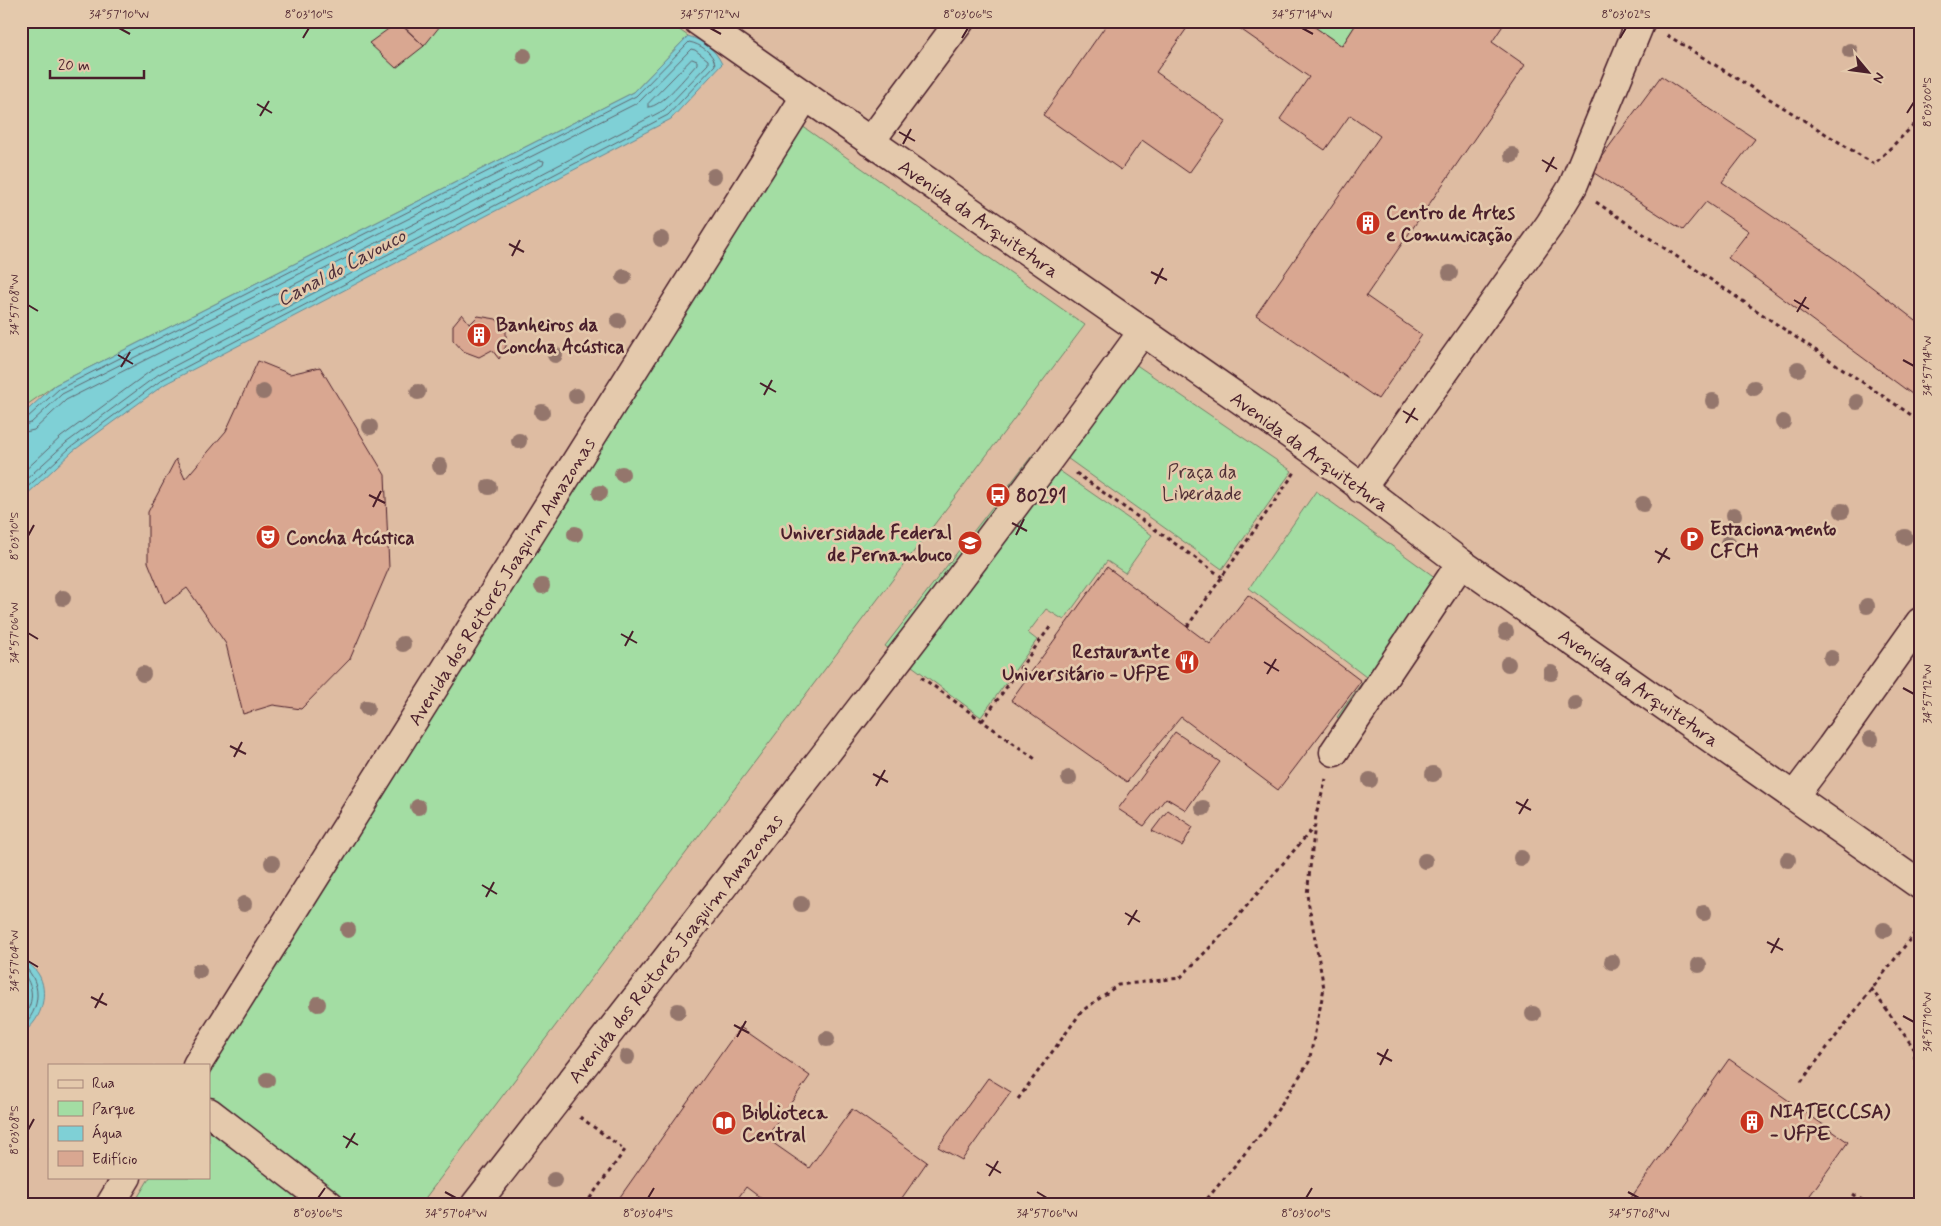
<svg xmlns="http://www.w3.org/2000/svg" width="1941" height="1226" font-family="Mynerve,sans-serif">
	<rect width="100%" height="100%" fill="#e4c9ac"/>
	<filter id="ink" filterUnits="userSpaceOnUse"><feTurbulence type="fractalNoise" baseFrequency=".02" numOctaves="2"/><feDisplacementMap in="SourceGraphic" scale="10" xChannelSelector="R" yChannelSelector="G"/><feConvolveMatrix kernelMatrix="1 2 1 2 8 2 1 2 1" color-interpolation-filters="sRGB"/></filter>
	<g filter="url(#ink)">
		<path fill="#debca2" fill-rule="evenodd" d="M21 21H1920V1205H21ZM49 1065H209V1177H49Z"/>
		<g fill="#a3dda3" stroke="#767e67">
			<path d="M21 21H667L688 36 634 92 55 385 21 409Z"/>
			<path d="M1306 21H1358L1342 46Z"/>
			<path d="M802 126 1085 325 420 1205H133L150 1177H209V1065Z"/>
			<path d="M1116 351 1292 471 1222 569 1046 443Z"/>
			<path d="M1034 453 1152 535 1125 573 1107 561 1064 620 1046 609 1028 633 1037 640 981 717 885 646Z"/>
			<path d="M1316 491 1443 583 1346 725 1337 717 1366 677 1249 588Z"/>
		</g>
		<g fill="#7fd0d6" stroke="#6a8992">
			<path d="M688 36C704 41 715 49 722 64L671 119 165 384 73 451 21 500V416L55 385 634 92Z"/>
			<path d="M21 957C29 963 36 969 40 977 49 996 40 1024 21 1033Z"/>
		</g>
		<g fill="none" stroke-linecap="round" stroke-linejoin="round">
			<g stroke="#5f666f" stroke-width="1">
				<path d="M692 59 697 61V64C687 75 662 107 648 107V104Z"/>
				<path d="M21 420 27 418 59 389 636 96 689 42C700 44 714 53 715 65L668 115 163 379 70 448 21 493"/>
				<path d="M21 426 31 423 62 394 639 102 691 49 695 50 708 60V64L664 110 159 374 66 443 21 484"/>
				<path d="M21 433 34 430 66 400 540 160 544 161 543 165 156 367 61 437 21 474"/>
				<path d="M21 963C43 981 42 1009 21 1028"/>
				<path d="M21 971C35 985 35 1005 21 1019"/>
			</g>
		</g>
		<g fill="#d9a791" stroke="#4a1f2b">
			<path d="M398 21H444L424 46Z"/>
			<path d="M1109 21H1192L1156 72 1226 121 1189 173 1142 140 1121 170 1043 115Z"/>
			<path d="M1229 21H1306L1342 46 1358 21H1506L1492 42 1525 65 1366 296 1422 335 1378 399 1256 315 1380 136 1350 115 1325 150 1280 119 1309 77Z"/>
			<path d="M398 22 424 46 396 68 369 43Z"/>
			<path d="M1661 76 1755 139 1722 182 1838 261 1920 324V400L1728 258 1749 231 1706 202 1683 230 1591 171Z"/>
			<path d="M462 314 470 324 478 316 496 319 506 330V346L499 359 492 350 479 357 463 351 453 340V325Z"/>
			<path d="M258 361 290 374 320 367 385 475 389 568 350 659 301 709 273 705 243 714 226 644 187 588 165 604 148 562V512L176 459 185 479 226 431Z"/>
			<path d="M1107 567 1210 644 1248 595 1361 681 1278 790 1181 717 1127 782 1011 700Z"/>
			<path d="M1175 732 1220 762 1186 810 1166 798 1144 826 1118 809Z"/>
			<path d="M1168 810 1193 827 1182 846 1152 831Z"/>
			<path d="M740 1027 810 1076 766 1138 809 1168 852 1109 927 1162 897 1205H770L746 1187 733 1205 615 1204Z"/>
			<path d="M1729 1059 1848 1142 1803 1205H1626Z"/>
			<path d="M988 1078 1011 1092 962 1160 938 1147Z"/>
			<path d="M21 1112 27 1150 25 1202 24 1205H21Z"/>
		</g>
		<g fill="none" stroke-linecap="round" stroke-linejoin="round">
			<defs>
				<g id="minor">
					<path d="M698 21 1311 449 1461 563 1920 885"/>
					<path d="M870 142 960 21"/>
					<path d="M1361 489 1550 224 1573 186 1641 21"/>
					<path d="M1334 752 1461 563"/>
					<path d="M1794 796 1831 747 1920 622"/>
					<path d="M197 1065 805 97"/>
					<path d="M209 1112 330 1205"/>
					<path d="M110 1205 127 1177"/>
					<path d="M475 1205C700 915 928 628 1143 331"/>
				</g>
			</defs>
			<use href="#minor" stroke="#4a1f2b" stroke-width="31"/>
			<g stroke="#4a1f2b" stroke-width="3" stroke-dasharray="4 4" stroke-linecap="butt">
				<path d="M1667 35 1874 164 1920 119"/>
				<path d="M1596 202 1920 421"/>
				<path d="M1076 473 1222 577"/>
				<path d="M1187 627 1295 472"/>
				<path d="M921 677 1038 761"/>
				<path d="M982 721 1050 627"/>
				<path d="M1871 988 1913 1047 1920 1090"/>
				<path d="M1801 1082 1920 926"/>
				<path d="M1018 1099 1082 1011 1118 985 1180 978 1222 935 1314 827"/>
				<path d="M580 1117 625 1150 585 1205"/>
				<path d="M1853 1194 1869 1205"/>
				<path d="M1202 1205 1265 1129 1309 1062 1324 988 1307 895 1316 815 1326 779"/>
			</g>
			<use href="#minor" stroke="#e4c9ac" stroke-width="28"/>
		</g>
		<g fill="#94766c">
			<circle cx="1850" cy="51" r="8"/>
			<circle cx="524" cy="56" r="8"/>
			<circle cx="1512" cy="155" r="8"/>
			<circle cx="714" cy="176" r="8"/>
			<circle cx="661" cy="239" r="8"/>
			<circle cx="1450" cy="273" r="8"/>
			<circle cx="624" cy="277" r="8"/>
			<circle cx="618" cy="321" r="8"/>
			<circle cx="555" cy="355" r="8"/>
			<circle cx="1798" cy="369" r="8"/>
			<circle cx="1754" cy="388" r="8"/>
			<circle cx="263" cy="392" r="8"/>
			<circle cx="418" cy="392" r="8"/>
			<circle cx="576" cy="396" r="8"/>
			<circle cx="1713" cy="401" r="8"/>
			<circle cx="1857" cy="402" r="8"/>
			<circle cx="542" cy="412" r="8"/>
			<circle cx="1783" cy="422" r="8"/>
			<circle cx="370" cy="427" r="8"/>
			<circle cx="519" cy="441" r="8"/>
			<circle cx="440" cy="466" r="8"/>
			<circle cx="622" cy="474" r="8"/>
			<circle cx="489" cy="487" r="8"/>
			<circle cx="600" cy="493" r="8"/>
			<circle cx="1643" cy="504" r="8"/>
			<circle cx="1842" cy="511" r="8"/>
			<circle cx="1734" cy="515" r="8"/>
			<circle cx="575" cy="534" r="8"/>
			<circle cx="1905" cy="537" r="8"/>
			<circle cx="1728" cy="543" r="8"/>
			<circle cx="542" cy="586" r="8"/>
			<circle cx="63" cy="598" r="8"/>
			<circle cx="1867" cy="606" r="8"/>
			<circle cx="1506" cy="632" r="8"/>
			<circle cx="403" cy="644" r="8"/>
			<circle cx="1831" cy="658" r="8"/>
			<circle cx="1508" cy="664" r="8"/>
			<circle cx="1551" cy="673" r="8"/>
			<circle cx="143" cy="674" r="8"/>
			<circle cx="1575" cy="704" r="8"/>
			<circle cx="367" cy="708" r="8"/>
			<circle cx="1871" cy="739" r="8"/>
			<circle cx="1433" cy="774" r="8"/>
			<circle cx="1069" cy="778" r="8"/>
			<circle cx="1370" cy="780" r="8"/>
			<circle cx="418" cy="807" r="8"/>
			<circle cx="1203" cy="808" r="8"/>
			<circle cx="1521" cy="858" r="8"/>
			<circle cx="1788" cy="860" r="8"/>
			<circle cx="1425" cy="861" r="8"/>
			<circle cx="272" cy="863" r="8"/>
			<circle cx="244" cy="904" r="8"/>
			<circle cx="801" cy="904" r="8"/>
			<circle cx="1704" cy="913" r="8"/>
			<circle cx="348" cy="930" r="8"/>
			<circle cx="1884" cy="930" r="8"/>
			<circle cx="1612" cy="962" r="8"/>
			<circle cx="1699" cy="965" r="8"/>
			<circle cx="199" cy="971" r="8"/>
			<circle cx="318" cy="1004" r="8"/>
			<circle cx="678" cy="1011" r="8"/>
			<circle cx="1533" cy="1014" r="8"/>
			<circle cx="827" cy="1039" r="8"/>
			<circle cx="627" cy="1057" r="8"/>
			<circle cx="267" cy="1080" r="8"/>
			<circle cx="554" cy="1180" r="8"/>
		</g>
	</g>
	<path fill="none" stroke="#4a1f2b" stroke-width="2" d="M119 28 130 34M710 28 721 34M1302 28 1313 34M303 38 309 28M962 38 968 28M1620 38 1626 28M257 104 272 113M1907 113 1914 102M260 116 269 101M899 132 915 141M903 144 911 129M1542 160 1557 169M1546 172 1554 157M509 244 524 252M512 256 520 240M1151 272 1167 280M1155 284 1163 268M1794 300 1809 309M28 305 38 311M1797 312 1806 297M118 355 133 364M1903 360 1914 366M121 367 130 352M760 383 776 392M764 395 772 380M1403 411 1418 420M1406 423 1415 408M369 495 385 503M373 507 381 491M1012 523 1027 531M1016 535 1024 519M28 536 34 525M1655 551 1670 559M1658 563 1667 548M28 633 38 639M621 634 637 643M625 646 633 631M1264 662 1279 671M1267 674 1276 659M1903 688 1914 694M230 746 246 754M234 757 242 742M873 774 888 782M876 786 885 770M1516 802 1531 810M1519 814 1528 799M482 885 497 894M486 897 494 882M1125 913 1140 922M1128 925 1137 910M1767 942 1783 950M1771 953 1779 938M28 961 38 967M91 997 107 1005M95 1008 103 993M1903 1016 1914 1022M734 1025 749 1033M737 1037 746 1021M1377 1053 1392 1061M1380 1065 1388 1049M28 1130 34 1119M343 1136 358 1145M346 1148 355 1133M986 1164 1001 1173M989 1176 998 1161M445 1192 456 1198M1037 1192 1047 1198M1628 1192 1639 1198M318 1198 325 1188M648 1198 654 1188M1306 1198 1312 1188"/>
	<defs>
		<symbol id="building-disc" viewBox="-11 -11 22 22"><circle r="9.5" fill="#c8321e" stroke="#e4c9ac"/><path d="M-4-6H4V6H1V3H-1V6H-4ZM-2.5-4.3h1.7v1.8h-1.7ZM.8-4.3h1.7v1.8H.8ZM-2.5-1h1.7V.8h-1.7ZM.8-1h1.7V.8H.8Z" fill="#fff"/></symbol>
		<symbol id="bus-disc" viewBox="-11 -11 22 22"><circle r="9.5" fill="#c8321e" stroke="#e4c9ac"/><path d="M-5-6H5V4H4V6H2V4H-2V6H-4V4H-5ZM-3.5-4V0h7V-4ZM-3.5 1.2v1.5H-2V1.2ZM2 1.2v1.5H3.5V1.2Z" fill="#fff"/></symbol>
		<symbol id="theatre-disc" viewBox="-11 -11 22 22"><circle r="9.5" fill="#c8321e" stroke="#e4c9ac"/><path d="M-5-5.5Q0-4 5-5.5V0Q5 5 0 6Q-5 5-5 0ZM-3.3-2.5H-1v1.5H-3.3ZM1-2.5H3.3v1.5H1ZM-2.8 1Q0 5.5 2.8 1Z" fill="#fff"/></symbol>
		<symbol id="parking-disc" viewBox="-11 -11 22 22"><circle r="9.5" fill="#c8321e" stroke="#e4c9ac"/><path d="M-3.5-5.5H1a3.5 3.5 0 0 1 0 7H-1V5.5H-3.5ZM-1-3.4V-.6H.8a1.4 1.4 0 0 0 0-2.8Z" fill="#fff"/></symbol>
		<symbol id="university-disc" viewBox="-11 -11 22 22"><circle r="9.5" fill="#c8321e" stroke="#e4c9ac"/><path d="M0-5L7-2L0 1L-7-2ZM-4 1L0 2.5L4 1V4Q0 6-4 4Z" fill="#fff"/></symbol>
		<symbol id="restaurant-disc" viewBox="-11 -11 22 22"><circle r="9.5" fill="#c8321e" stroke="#e4c9ac"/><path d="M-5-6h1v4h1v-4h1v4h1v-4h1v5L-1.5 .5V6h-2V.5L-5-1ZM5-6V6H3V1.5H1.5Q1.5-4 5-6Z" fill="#fff"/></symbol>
		<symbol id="library-disc" viewBox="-11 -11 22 22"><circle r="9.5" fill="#c8321e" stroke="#e4c9ac"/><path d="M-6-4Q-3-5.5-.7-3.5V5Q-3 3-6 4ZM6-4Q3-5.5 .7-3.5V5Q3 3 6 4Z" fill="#fff"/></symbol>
	</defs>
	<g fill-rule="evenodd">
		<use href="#building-disc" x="1354" y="209" width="28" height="28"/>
		<use href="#building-disc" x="465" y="321" width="28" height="28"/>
		<use href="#bus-disc" x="984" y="481" width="28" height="28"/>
		<use href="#theatre-disc" x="254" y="523" width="28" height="28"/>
		<use href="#parking-disc" x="1678" y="525" width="28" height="28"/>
		<use href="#university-disc" x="956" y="529" width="28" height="28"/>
		<use href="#restaurant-disc" x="1173" y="648" width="28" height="28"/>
		<use href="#building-disc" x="1738" y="1108" width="28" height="28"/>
		<use href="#library-disc" x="710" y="1109" width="28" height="28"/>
	</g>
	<g text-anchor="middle" stroke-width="5" stroke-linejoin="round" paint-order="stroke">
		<g font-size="19" font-weight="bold" fill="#4a1f2b" stroke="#e4c9ac" text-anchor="start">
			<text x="1386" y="219">Centro de Artes<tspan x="1386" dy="22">e Comunicação</tspan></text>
			<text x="496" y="331">Banheiros da<tspan x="496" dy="22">Concha Acústica</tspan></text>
			<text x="1016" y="502">80291</text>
			<text x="1710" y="535">Estacionamento<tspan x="1710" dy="22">CFCH</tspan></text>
			<text x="952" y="539" text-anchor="end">Universidade Federal<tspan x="952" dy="22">de Pernambuco</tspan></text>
			<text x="286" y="544">Concha Acústica</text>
			<text x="1170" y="658" text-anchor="end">Restaurante<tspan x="1170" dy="22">Universitário - UFPE</tspan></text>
			<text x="1770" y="1118">NIATE(CCSA)<tspan x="1770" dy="22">- UFPE</tspan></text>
			<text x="742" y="1119">Biblioteca<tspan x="742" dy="22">Central</tspan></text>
		</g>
		<g font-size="19" fill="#4a1f2b" stroke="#e4c9ac">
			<text transform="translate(979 218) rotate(35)" y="7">Avenida da Arquitetura</text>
			<text transform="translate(1310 451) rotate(36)" y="7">Avenida da Arquitetura</text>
			<text transform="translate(501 581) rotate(-58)" y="7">Avenida dos Reitores Joaquim Amazonas</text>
			<text transform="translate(1639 687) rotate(35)" y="7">Avenida da Arquitetura</text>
			<text transform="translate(675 948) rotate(-52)" y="7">Avenida dos Reitores Joaquim Amazonas</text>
		</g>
		<g font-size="19" fill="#533237" stroke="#e4c9ac">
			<text x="1202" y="478">Praça da<tspan x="1202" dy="22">Liberdade</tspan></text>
		</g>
		<g font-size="20" font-style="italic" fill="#4f313c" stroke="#e4c9ac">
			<text transform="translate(341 267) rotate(-28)" y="7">Canal do Cavouco</text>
		</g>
	</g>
	<rect width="1941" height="1226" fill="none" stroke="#e4c9ac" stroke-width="55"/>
	<rect x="48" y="1064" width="162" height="115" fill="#e4c9ac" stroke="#a68578"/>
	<rect x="58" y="1080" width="25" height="8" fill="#e4c9ac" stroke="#a68578"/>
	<text x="92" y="1088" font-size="15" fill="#4a1f2b">Rua</text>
	<rect x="58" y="1101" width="25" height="15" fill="#a3dda3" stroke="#a68578"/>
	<text x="92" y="1114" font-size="15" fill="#4a1f2b">Parque</text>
	<rect x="58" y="1126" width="25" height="15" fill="#7fd0d6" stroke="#a68578"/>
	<text x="92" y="1138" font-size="15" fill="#4a1f2b">Água</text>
	<rect x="58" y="1151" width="25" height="15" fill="#d9a791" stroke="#a68578"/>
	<text x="92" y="1164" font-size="15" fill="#4a1f2b">Edifício</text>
	<g transform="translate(1868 72) rotate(119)" stroke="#e4c9ac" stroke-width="4" paint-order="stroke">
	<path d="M0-4L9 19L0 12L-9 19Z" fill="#4a1f2b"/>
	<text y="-8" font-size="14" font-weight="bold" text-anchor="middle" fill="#4a1f2b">N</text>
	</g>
	<path d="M50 70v8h94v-8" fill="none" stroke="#4a1f2b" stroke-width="2.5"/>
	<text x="58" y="70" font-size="15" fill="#4a1f2b" stroke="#e4c9ac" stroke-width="4" paint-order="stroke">20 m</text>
	<rect x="28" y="28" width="1886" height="1170" fill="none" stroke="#4a1f2b" stroke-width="2"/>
	<g font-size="12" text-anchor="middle" fill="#4a1f2b">
		<text x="119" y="18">34°57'10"W</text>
		<text x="309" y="18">8°03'10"S</text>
		<text x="710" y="18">34°57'12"W</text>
		<text x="968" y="18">8°03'06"S</text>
		<text x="1302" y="18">34°57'14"W</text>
		<text x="1626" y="18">8°03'02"S</text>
		<text transform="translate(1927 102) rotate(-90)" y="4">8°03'00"S</text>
		<text transform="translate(14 305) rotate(-90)" y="4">34°57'08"W</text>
		<text transform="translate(1927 366) rotate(-90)" y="4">34°57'14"W</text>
		<text transform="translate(14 536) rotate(-90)" y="4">8°03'10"S</text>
		<text transform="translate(14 633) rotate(-90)" y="4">34°57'06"W</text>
		<text transform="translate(1927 694) rotate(-90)" y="4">34°57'12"W</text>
		<text transform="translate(14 961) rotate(-90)" y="4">34°57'04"W</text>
		<text transform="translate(1927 1022) rotate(-90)" y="4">34°57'10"W</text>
		<text transform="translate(14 1130) rotate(-90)" y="4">8°03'08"S</text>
		<text x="318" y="1217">8°03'06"S</text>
		<text x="456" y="1217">34°57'04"W</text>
		<text x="648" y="1217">8°03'04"S</text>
		<text x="1047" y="1217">34°57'06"W</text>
		<text x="1306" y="1217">8°03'00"S</text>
		<text x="1639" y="1217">34°57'08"W</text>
	</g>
</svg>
